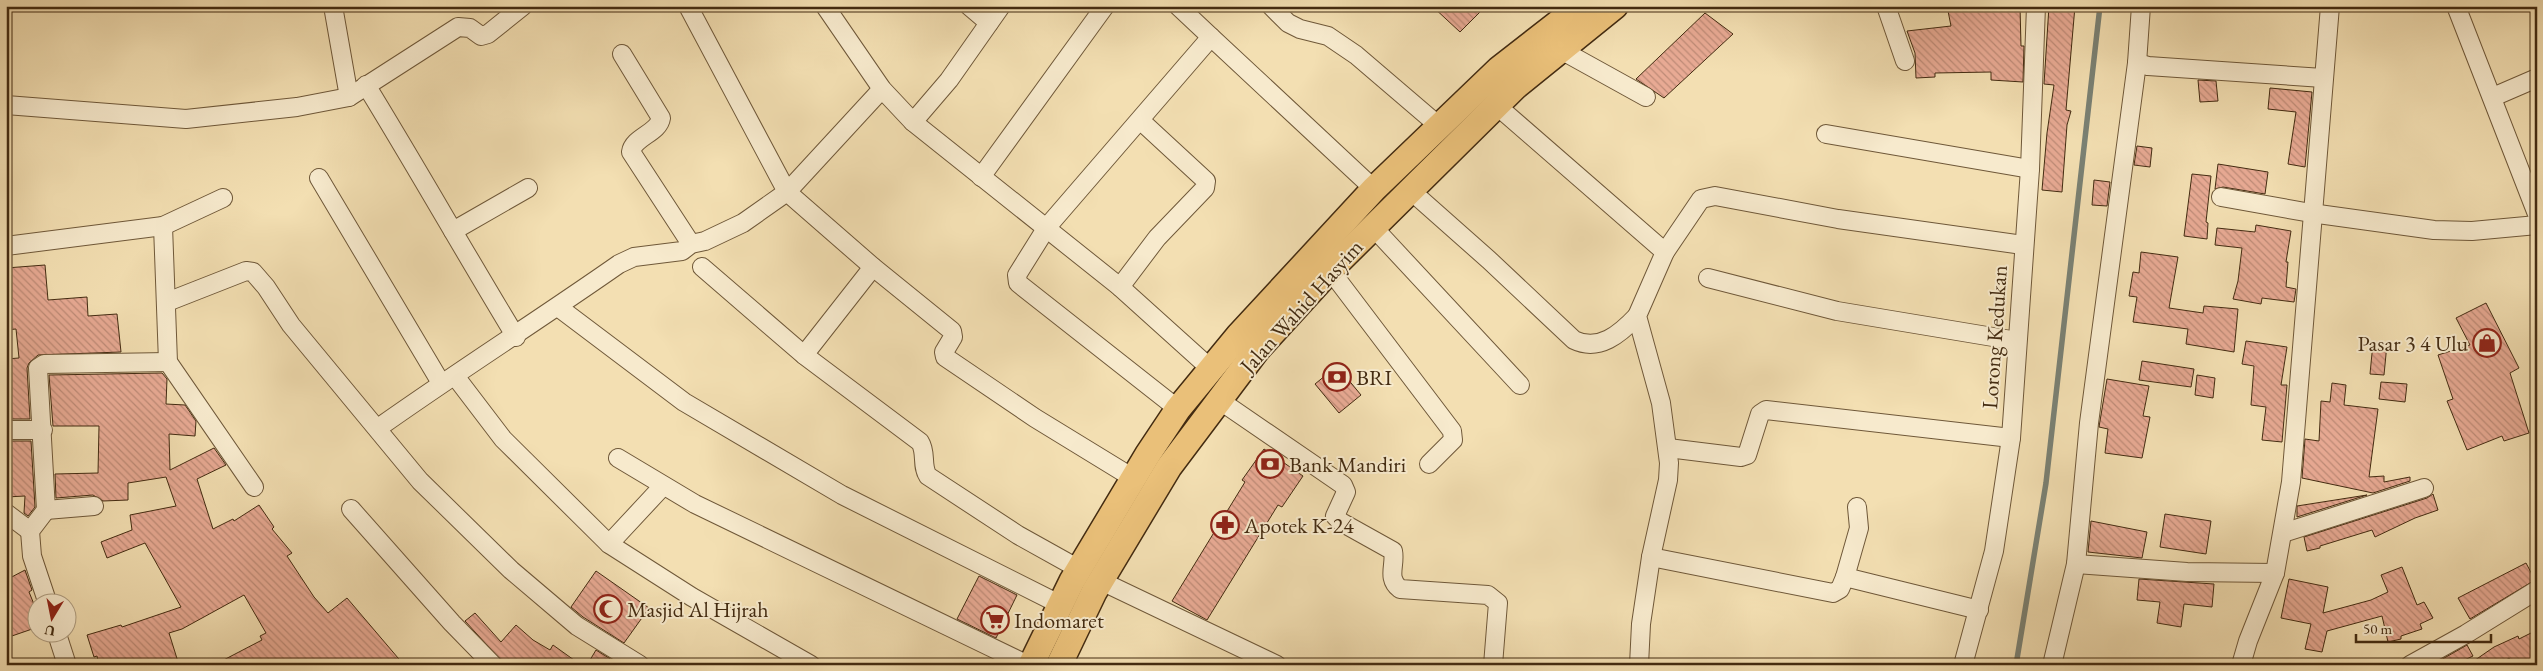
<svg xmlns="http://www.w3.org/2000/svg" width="2543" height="671" font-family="'EB Garamond',serif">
	<defs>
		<pattern id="building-back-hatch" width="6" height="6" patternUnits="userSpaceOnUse" patternTransform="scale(1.25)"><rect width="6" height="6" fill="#e8aa94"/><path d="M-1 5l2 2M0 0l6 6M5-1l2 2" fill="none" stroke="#be8b77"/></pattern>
	</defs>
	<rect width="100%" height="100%" fill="#f3dfb2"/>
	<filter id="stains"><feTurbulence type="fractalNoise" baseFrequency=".004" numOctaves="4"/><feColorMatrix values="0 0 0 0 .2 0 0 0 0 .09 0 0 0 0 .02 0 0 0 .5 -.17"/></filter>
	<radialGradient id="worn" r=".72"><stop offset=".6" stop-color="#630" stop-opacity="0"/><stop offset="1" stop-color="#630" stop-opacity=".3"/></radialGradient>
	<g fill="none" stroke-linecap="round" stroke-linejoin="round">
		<path stroke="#7a8174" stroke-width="5.5" d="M2016 665 2046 483 2100 6"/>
	</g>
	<g fill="url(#building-back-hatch)" stroke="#432b11">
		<path d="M1432 6H1486L1460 32Z"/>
		<path d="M1947 6 2020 7 2021 46H2024L2023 82 1991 80V72L1935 73V77L1916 78 1915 53 1907 31 1951 26Z"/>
		<path d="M2049 6H2075L2066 110 2071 111 2067 125 2062 192 2042 190 2047 133 2054 85 2044 84Z"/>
		<path d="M1705 13 1733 34 1664 98 1636 79Z"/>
		<path d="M2198 80 2216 81 2218 101 2200 102Z"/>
		<path d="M2270 88 2312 92 2305 167 2288 164 2296 112 2268 109Z"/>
		<path d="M2137 146 2152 148 2150 167 2134 165Z"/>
		<path d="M2218 164 2268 172 2265 194 2223 187 2215 189Z"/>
		<path d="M2192 174 2211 176 2206 222 2208 223 2207 239 2184 236Z"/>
		<path d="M2094 180 2110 182 2107 206 2092 205Z"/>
		<path d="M2256 225 2291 231 2286 262H2288L2286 287 2296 289 2294 302 2262 298 2261 304 2233 299 2238 281 2242 248 2215 245 2217 228 2255 232Z"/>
		<path d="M2141 252 2178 257 2169 308 2203 313 2204 306 2238 309 2234 352 2186 344 2188 329 2133 322 2137 297 2129 296 2133 272 2139 273Z"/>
		<path d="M45 265 48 300 87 297 88 316 117 314 121 352 38 355 29 363 27 368 30 419H6V359L19 358 16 329 6 330V268Z"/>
		<path d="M2486 303 2519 368 2510 373 2529 433 2504 441 2502 436 2467 450 2447 401 2453 399 2438 355 2470 345 2456 318Z"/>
		<path d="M2246 341 2287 347 2281 385H2287L2282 442 2262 440 2266 407 2251 405 2254 366 2242 364Z"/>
		<path d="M2373 343 2387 344 2384 375 2370 374Z"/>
		<path d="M2142 361 2194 369 2191 387 2139 380Z"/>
		<path d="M1337 366 1361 395 1339 413 1315 384Z"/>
		<path d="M162 373 167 379 166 404 185 405 196 421 195 436 169 434 170 470 214 448 226 465 197 479 213 529 233 519 234 521 259 505 274 527 272 529 292 553 287 556 314 597 328 613 347 598 404 665H214L262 640 260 636 266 633 244 595 182 629 169 633 179 665H99L97 656 94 657 87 635 121 625 122 627 181 607 145 543 107 558 101 542 132 530 130 515 176 506 166 477 128 483V500L103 501 93 495 56 498 55 474 98 473 99 426H53L49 375Z"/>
		<path d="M2197 375 2215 378 2213 398 2195 395Z"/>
		<path d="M2107 379 2149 386 2143 416 2150 417 2142 458 2105 453 2108 429 2099 427Z"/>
		<path d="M2381 382 2407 384 2405 402 2379 399Z"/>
		<path d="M2332 383 2346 385 2344 405 2378 409 2369 477 2384 476V482L2410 477V481L2373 493 2302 478 2305 439 2319 441 2321 401 2330 402Z"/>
		<path d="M6 441H31L35 507 28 516 24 513 25 496 6 497Z"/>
		<path d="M1264 449 1303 476 1282 507 1278 505 1207 620 1172 601 1245 482 1242 480Z"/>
		<path d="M2433 494 2438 510 2415 518 2375 537 2372 530 2320 546V548L2307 551 2304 537 2427 498Z"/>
		<path d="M2367 495 2297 517V506Z"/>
		<path d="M2165 514 2211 521 2206 554 2160 547Z"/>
		<path d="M2091 521 2147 532 2142 558 2088 552Z"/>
		<path d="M2526 563 2535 580 2470 619 2458 598Z"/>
		<path d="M2402 567 2417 605 2424 602 2433 618 2420 624 2422 629 2401 636V639L2388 642 2382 616 2327 631 2322 652 2305 649 2311 624 2281 618 2289 579 2328 587 2323 613 2371 600 2388 592 2381 575Z"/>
		<path d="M25 570 32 590 29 592 38 614V627L6 638V580Z"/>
		<path d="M596 571 649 608 624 643 583 617 571 607Z"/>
		<path d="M979 576 1017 595 996 638 957 619Z"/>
		<path d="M2139 579 2214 584 2212 607 2184 604 2181 627 2157 623 2160 602 2137 600Z"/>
		<path d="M475 613 501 642 516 625 533 640 550 650 553 645 581 665H505L465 621Z"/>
		<path d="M2537 630V661L2530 665H2513L2509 658 2499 665H2468L2494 647 2518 636 2519 639Z"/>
		<path d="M2467 645 2473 656 2454 665H2432Z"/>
		<path d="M596 650 612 660 609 665H587Z"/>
	</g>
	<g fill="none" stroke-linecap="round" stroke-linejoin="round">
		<defs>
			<g id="minor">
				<path d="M333 6 349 97"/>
				<path d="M688 6 787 192 873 267 952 331 953 337 944 352 945 357 1035 418 1133 478"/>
				<path d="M825 6 882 89 913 122 1120 287 1211 369"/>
				<path d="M969 6 989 23"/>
				<path d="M1178 6 1211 37"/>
				<path d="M1271 6 1288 23 1300 29 1328 36 1356 55 1439 126"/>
				<path d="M1886 6 1905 61"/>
				<path d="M2456 6 2537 214"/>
				<path d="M1561 50 1646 97"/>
				<path d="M622 54 661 118C659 133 633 137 631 152L691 244"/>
				<path d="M2137 63 2148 66 2323 78"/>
				<path d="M366 85C417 168 465 253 516 337"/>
				<path d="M2493 97 2537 78"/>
				<path d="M6 105 186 119 297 107 349 97 458 27 470 28 481 36 488 34 523 6"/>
				<path d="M1496 105 1665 252"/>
				<path d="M913 122 949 80 1001 6"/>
				<path d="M1826 134 2030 169"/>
				<path d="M981 177 1105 6"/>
				<path d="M319 178 441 383"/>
				<path d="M1410 190 1489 260 1574 340C1599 352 1620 334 1637 316"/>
				<path d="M2221 197 2311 213 2434 230 2472 231 2537 225"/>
				<path d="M163 226 168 362 254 487"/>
				<path d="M1373 227 1520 385"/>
				<path d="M453 231 528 188"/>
				<path d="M6 246 163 226 223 198"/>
				<path d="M702 267 804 355 920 442C927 453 921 466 928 476L1018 535 1079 569"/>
				<path d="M1330 270 1452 431 1453 440 1429 464"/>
				<path d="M1708 278 1837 311 2017 341"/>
				<path d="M1120 287 1157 238 1205 188 1206 181 1141 121"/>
				<path d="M167 302 246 271 253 272 266 287 291 325 420 481 511 570 577 626 640 665"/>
				<path d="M558 307 684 402 842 495 1061 605"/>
				<path d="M804 355 873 267"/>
				<path d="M455 376 503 439 609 544 692 597 811 665"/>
				<path d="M1219 400 1343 485 1346 492 1335 516 1341 522 1393 551C1396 565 1386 578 1400 589L1488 595 1498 603 1493 665"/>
				<path d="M1178 409 1018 283 1017 275 1047 227 1211 37 1374 189"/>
				<path d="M378 428C457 372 539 320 619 264L634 257 682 251 691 244 705 241 743 223 787 192 882 89"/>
				<path d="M6 430H43"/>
				<path d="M1668 448 1741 457 1747 455 1760 414 1766 410 2011 438"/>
				<path d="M618 458 695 504 1028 665"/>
				<path d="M1857 507 1859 528 1845 577 1979 610"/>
				<path d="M351 509 452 623 493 665"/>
				<path d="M46 510 94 506"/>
				<path d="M6 513 30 531"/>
				<path d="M2283 533 2424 488"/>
				<path d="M609 544 663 486"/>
				<path d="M1651 557 1833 593 1840 589 1845 577"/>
				<path d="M2076 564 2187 572 2275 573"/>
				<path d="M1101 581 1277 665"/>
				<path d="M48 604 32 556 30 531 46 510 38 368 44 364 168 362"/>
				<path d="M57 634 67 665"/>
				<path d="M1639 665 1641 624 1651 557 1668 480 1669 463 1661 403 1637 316 1665 252 1701 199 1715 196 1838 219 2023 245"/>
				<path d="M1963 665 1994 551 2011 438 2030 169 2036 6"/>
				<path d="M2052 665 2076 564 2089 423 2137 63 2141 6"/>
				<path d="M2241 665 2248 641 2275 573 2291 482 2330 6"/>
				<path d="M2410 665 2466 634 2537 590"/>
			</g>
			<g id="highway">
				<path d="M1031 665 1072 581 1148 454 1178 409 1239 335 1374 189 1499 69 1580 6"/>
				<path d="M1059 665 1094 592 1169 467 1257 350 1330 270 1515 87 1615 6"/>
			</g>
		</defs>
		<use href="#minor" stroke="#6f5839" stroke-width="20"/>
		<use href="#highway" stroke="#432b11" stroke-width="28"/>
		<use href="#minor" stroke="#f7eacd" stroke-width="18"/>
		<use href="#highway" stroke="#eac079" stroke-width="25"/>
	</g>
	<defs>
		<symbol id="shop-ring" viewBox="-11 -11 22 22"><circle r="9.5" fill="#f7eacd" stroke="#8f2418" stroke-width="1.5"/><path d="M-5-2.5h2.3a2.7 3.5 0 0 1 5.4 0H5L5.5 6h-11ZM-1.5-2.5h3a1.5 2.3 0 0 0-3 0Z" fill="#8f2418"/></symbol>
		<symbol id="bank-ring" viewBox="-11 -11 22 22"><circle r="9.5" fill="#f7eacd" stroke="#8f2418" stroke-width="1.5"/><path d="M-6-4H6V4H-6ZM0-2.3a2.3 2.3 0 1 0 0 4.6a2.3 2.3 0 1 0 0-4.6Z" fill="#8f2418"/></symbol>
		<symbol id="pharmacy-ring" viewBox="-11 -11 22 22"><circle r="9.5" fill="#f7eacd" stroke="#8f2418" stroke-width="1.5"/><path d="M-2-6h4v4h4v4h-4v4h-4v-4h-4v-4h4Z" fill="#8f2418"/></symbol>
		<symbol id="mosque-ring" viewBox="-11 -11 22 22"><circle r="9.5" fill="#f7eacd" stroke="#8f2418" stroke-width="1.5"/><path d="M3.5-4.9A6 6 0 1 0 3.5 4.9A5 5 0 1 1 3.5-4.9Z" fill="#8f2418"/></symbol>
		<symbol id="supermarket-ring" viewBox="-11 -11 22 22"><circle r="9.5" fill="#f7eacd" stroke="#8f2418" stroke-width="1.5"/><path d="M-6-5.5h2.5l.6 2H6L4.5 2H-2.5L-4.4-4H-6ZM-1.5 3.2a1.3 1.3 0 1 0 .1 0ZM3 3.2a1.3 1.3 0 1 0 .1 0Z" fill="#8f2418"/></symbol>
	</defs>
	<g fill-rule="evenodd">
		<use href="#shop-ring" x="2471" y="327" width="32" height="32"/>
		<use href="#bank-ring" x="1321" y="361" width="32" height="32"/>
		<use href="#bank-ring" x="1254" y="448" width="32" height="32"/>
		<use href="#pharmacy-ring" x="1209" y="509" width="32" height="32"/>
		<use href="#mosque-ring" x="592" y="593" width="32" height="32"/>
		<use href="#supermarket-ring" x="979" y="604" width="32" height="32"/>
	</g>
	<g text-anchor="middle" stroke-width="4" stroke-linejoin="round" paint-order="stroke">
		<g font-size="22" fill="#432b11" stroke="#f7eacd">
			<text transform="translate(1301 306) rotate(-48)" y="8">Jalan Wahid Hasyim</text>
			<text transform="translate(1994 337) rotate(-86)" y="8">Lorong Kedukan</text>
		</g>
		<g font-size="22" fill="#432b11" stroke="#f7eacd" text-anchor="start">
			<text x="2468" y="351" text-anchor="end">Pasar 3 4 Ulu</text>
			<text x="1356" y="385">BRI</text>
			<text x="1289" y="472">Bank Mandiri</text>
			<text x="1244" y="533">Apotek K-24</text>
			<text x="627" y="617">Masjid Al Hijrah</text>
			<text x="1014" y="628">Indomaret</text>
		</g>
	</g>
	<rect width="2543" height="671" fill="none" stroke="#f3dfb2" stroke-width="25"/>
	<rect x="8" y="8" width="2528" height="656" fill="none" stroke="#432b11" stroke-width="2.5"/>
	<rect x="12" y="12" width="2518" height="646" fill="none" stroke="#432b11"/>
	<g transform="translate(52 618) rotate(190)"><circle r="24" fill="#f7eacd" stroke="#af9e82"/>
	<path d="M0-4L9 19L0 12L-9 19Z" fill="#8f2418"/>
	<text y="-8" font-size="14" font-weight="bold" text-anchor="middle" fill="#432b11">U</text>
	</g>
	<path d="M2356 634v8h135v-8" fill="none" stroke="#432b11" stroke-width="2.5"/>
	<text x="2363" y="634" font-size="15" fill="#432b11" stroke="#f7eacd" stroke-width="4" paint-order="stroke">50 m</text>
	<rect width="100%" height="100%" filter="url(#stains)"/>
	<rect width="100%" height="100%" fill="url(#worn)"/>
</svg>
